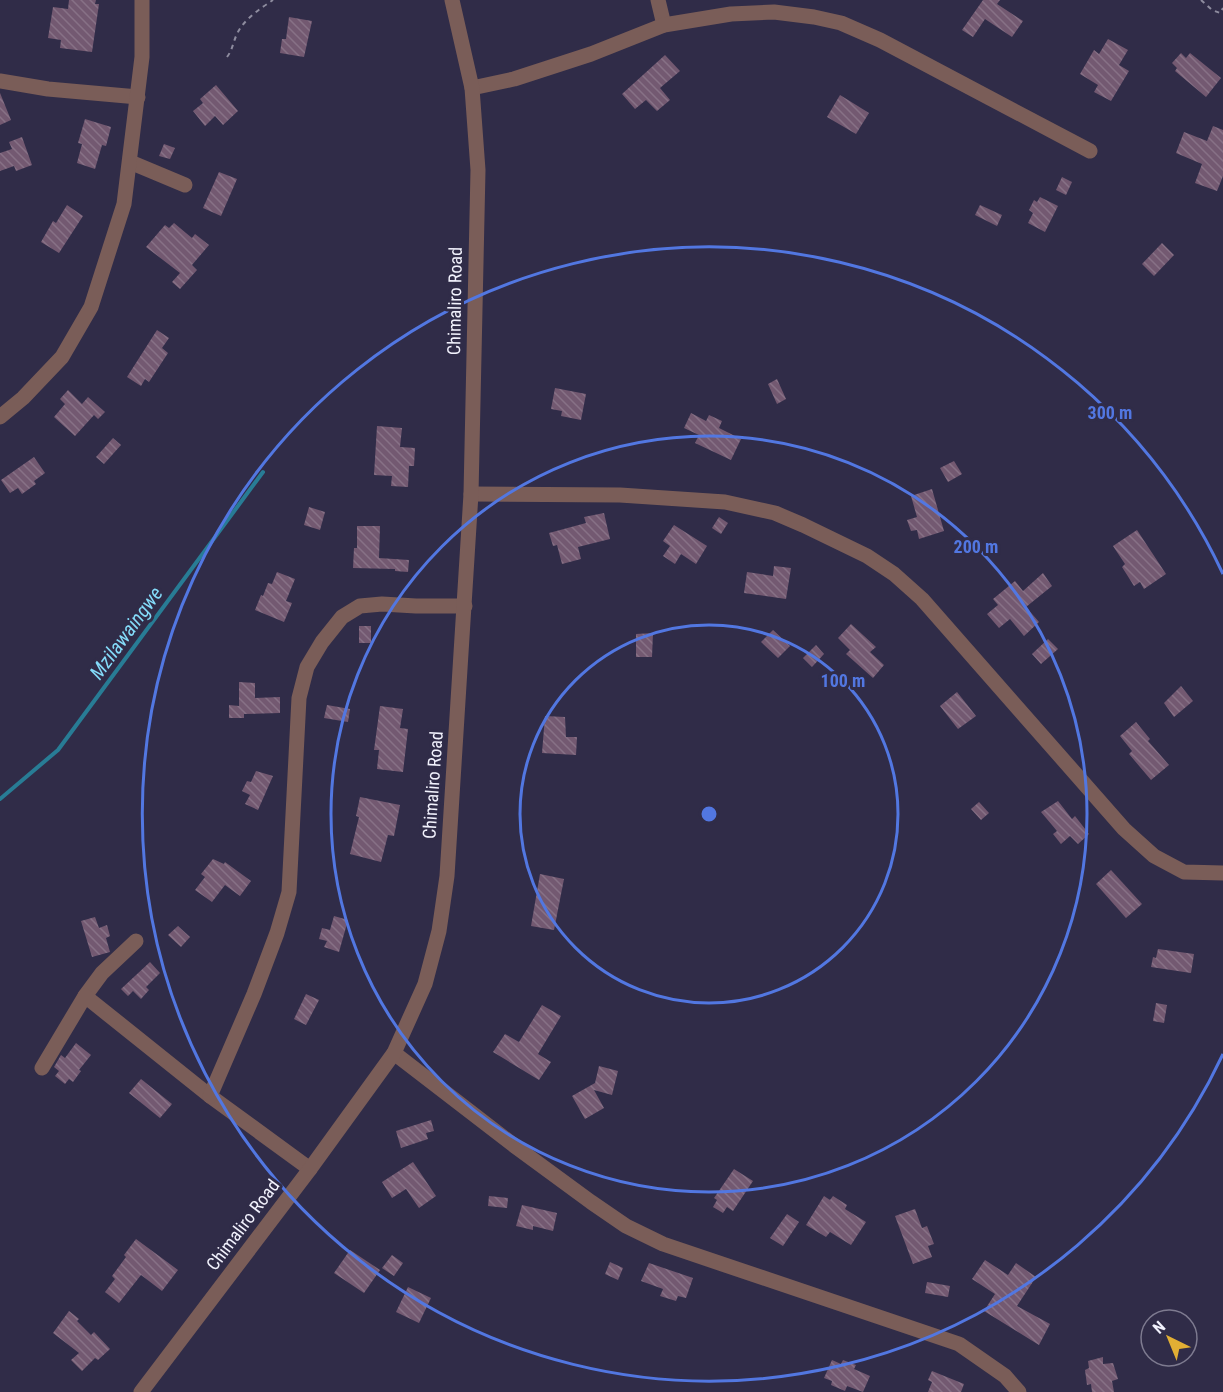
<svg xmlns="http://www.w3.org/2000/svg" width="1223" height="1392" font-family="'Roboto Condensed',sans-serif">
	<defs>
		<pattern id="building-back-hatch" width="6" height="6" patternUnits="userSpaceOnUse" patternTransform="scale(1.5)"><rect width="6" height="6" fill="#735971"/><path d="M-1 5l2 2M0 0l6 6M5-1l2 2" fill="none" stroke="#877186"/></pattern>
	</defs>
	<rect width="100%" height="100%" fill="#302c48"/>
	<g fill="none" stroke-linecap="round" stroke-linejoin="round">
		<path stroke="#287c95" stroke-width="4" d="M0 799 58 750 263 472"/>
	</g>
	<g fill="url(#building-back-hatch)">
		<path d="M69 0H96L95 4H99L92 52 60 48 61 40 48 38 53 7 68 9Z"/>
		<path d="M983 0H1000L997 4 1023 21 1012 37 985 19 973 37 962 30Z"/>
		<path d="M289 17 312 21 304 57 280 53 282 39H286Z"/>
		<path d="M1108 39 1128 50 1119 65 1129 71 1111 101 1094 92 1098 85 1080 74 1094 50 1099 54Z"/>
		<path d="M1181 53 1186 58 1190 53 1221 78 1206 97 1175 71 1177 68 1172 63Z"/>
		<path d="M665 55 680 71 660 88 670 100 657 111 646 100 635 109 622 94Z"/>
		<path d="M216 85 238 111 223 125 215 116 205 126 193 111 203 103 200 99Z"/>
		<path d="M0 93 11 120 0 125Z"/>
		<path d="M840 95 869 113 856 134 827 117Z"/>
		<path d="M85 119 111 127 106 146 102 145 95 169 77 163 82 144 78 143Z"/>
		<path d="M1213 126 1223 130V176L1217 191 1195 183 1202 164 1176 153 1184 132 1207 141Z"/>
		<path d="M22 137 32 165 16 171 14 166 0 171V153L12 149 9 142Z"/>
		<path d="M164 144 175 148 170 159 159 156Z"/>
		<path d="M219 172 237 179 221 216 203 208Z"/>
		<path d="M1062 177 1072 182 1066 195 1056 190Z"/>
		<path d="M1040 197 1058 206 1045 232 1028 223 1033 213 1029 210 1034 200 1037 202Z"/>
		<path d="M67 205 83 216 59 253 41 242 53 221 56 223Z"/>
		<path d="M980 205 1002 215 997 226 975 215Z"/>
		<path d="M174 223 192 238 195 234 209 245 192 265 197 270 180 289 172 282 180 273 146 247 165 225 169 228Z"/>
		<path d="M1162 243 1174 255 1154 276 1142 264Z"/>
		<path d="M157 330 169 338 162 348 168 353 149 382 145 379 141 386 127 377Z"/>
		<path d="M777 379 786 399 777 404 768 384Z"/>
		<path d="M555 388 586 394 581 420 561 416 562 411 551 409Z"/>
		<path d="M68 390 82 404 88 397 105 412 98 419 94 415 75 436 54 417 65 404 60 399Z"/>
		<path d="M691 413 706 421 709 415 722 421 719 428 741 439 731 460 695 443 699 435 684 428Z"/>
		<path d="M377 426 402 428 400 447 415 448 414 466H409L408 487 391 486 392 476 374 475Z"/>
		<path d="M113 438 121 445 104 464 96 457Z"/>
		<path d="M34 457 45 473 34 481 36 484 22 494 18 488 10 493 1 480Z"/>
		<path d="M954 461 962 474 948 482 940 468Z"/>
		<path d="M932 489 944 531 919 539 917 530 911 531 907 520 917 517 911 496Z"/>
		<path d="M309 507 325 512 320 530 304 525Z"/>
		<path d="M604 513 610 539 578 547 581 559 562 564 557 545 553 546 549 533 586 523 584 517Z"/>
		<path d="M719 517 728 523 721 534 712 528Z"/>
		<path d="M674 525 707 546 696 564 681 554 675 564 663 556 670 546 663 541Z"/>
		<path d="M357 526H380L379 558 409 560 408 572 395 571V569L353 568 354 548H357Z"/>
		<path d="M1137 530 1166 574 1144 589 1140 582 1134 586 1122 567 1125 564 1113 546Z"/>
		<path d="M774 566 791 568 786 599 744 593 747 572 773 576Z"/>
		<path d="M277 572 295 579 286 601 292 603 284 622 255 610 261 595 263 596 268 583 272 584Z"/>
		<path d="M1043 573 1052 586 1026 607 1039 622 1024 636 1010 619 999 628 987 614 998 605 993 599 1015 581 1023 591Z"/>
		<path d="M851 624 876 647 870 652 884 665 873 678 846 654 850 650 838 638Z"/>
		<rect x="359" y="626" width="12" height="17"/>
		<path d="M773 630 790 646 778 658 761 642Z"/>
		<path d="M653 633 652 657H636V634Z"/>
		<path d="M1048 639 1058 649 1041 664 1032 654Z"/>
		<path d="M816 645 824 654 812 667 803 658Z"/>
		<path d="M239 682 255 683V698L280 697V713L244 714V718H229V705L239 706Z"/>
		<path d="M1181 686 1193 701 1174 717 1164 703Z"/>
		<path d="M957 692 976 716 958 729 940 706Z"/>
		<path d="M327 705 350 709 348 722 324 718Z"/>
		<path d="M380 706 403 709 400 728 408 729 403 772 377 769 379 750H374Z"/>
		<path d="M545 716 565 717 566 737H577L576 755 542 753Z"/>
		<path d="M1136 722 1150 739 1148 741 1169 765 1151 780 1129 754 1132 751 1120 736Z"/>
		<path d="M256 771 273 776 258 810 245 804 250 795 242 791 247 781 251 782Z"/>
		<path d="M360 797 400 805 394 836 388 835 381 862 350 854 359 817 356 816Z"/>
		<path d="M1058 801 1072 819 1075 816 1089 834 1078 844 1070 836 1061 844 1053 834 1057 831 1041 812Z"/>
		<path d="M979 802 989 813 981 820 971 809Z"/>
		<path d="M213 859 224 864 225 862 251 881 240 896 225 885 212 902 195 890 205 877 201 874Z"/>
		<path d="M1111 870 1142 904 1126 918 1096 884Z"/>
		<path d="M540 874 564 879 554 930 531 926Z"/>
		<path d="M334 916 348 920 339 952 324 947 327 941 319 939 322 928 330 930Z"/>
		<path d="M95 917 99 928 107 925 110 936 106 938 110 952 92 957 81 921Z"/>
		<path d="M178 926 190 937 181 947 168 935Z"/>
		<path d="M1158 949 1194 954 1191 973 1151 967 1153 957 1156 958Z"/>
		<path d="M150 962 160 973 146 987 149 990 141 999 133 991 128 996 121 989Z"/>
		<path d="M306 994 319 1000 306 1025 294 1019Z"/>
		<path d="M1156 1003 1167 1005 1164 1023 1153 1021Z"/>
		<path d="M542 1005 561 1016 538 1054 551 1062 539 1080 493 1052 505 1034 519 1042Z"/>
		<path d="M76 1043 91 1055 79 1070 81 1071 73 1082 69 1079 65 1084 55 1076 59 1071 54 1067 61 1055 65 1058Z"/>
		<path d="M599 1066 618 1071 612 1095 594 1090 604 1108 585 1119 572 1096 595 1083Z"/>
		<path d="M141 1079 172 1104 160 1118 129 1093Z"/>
		<path d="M431 1120 434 1131 426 1133 428 1139 401 1148 396 1131Z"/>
		<path d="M413 1162 436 1196 419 1208 406 1189 392 1198 382 1182Z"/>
		<path d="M734 1169 753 1181 733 1211 727 1207 723 1213 713 1207 717 1200 714 1198Z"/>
		<path d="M489 1196 508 1198 507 1208 488 1206Z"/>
		<path d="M824 1196 830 1200 833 1196 847 1205 845 1209 866 1222 851 1245 830 1232 826 1237 806 1225Z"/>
		<path d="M522 1205 557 1213 553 1231 533 1226V1230L516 1226Z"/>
		<path d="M915 1209 922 1228 927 1226 934 1244 928 1246 932 1257 913 1264 895 1216Z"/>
		<path d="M787 1214 799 1222 783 1246 770 1238Z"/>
		<path d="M136 1239 178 1270 162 1291 141 1275 119 1303 105 1292 115 1279 112 1276 126 1257 124 1255Z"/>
		<path d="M350 1250 380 1270 364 1293 334 1273Z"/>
		<path d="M392 1255 403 1263 394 1276 382 1268Z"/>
		<path d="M985 1260 1008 1275 1016 1263 1036 1277 1017 1306 1050 1324 1039 1345 984 1311 995 1294 972 1279Z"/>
		<path d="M610 1262 623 1268 618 1280 605 1274Z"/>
		<path d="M649 1263 693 1278 686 1298 678 1296 676 1301 660 1296 663 1289 641 1281Z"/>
		<path d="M927 1282 950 1286 948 1297 925 1293Z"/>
		<path d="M408 1287 431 1298 419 1323 396 1312Z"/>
		<path d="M69 1311 79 1319 77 1321 91 1335 94 1332 110 1349 98 1360 95 1358 82 1371 71 1360 79 1353 53 1333Z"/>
		<path d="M1103 1357V1364L1113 1363 1118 1379 1112 1381 1114 1392H1092L1091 1384 1087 1385 1085 1370 1089 1368 1088 1361Z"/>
		<path d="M832 1360 841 1364 843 1360 856 1365 854 1369 870 1376 863 1392 847 1386 845 1391 831 1385 832 1381 824 1378Z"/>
		<path d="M932 1371 964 1384 961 1392H928L932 1382 928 1380Z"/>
	</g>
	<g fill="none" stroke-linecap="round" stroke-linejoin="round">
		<g stroke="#8e8c9f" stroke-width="2" stroke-dasharray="4.5 4.5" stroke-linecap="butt">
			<path d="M1201 0 1212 10 1220 13 1223 8"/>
			<path d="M227 57C233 49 233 42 237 34 243 20 261 8 273 0"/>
		</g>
		<g stroke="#7a5d58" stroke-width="15">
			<path d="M658 0 664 25"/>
			<path d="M0 81 48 89 138 97"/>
			<path d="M472 88 514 79 591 54 664 25 731 14 774 12 814 17 841 23 880 40 1090 151"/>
			<path d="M130 162 185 185"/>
			<path d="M0 417 23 398 62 357 91 307 124 204 142 57V0"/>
			<path d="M471 494 620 495 725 502 775 513 803 525 867 556 894 574 922 599 1124 829 1154 856 1184 872 1223 873"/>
			<path d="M85 996 102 973 136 941"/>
			<path d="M394 1053 516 1147 591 1202 626 1226 663 1244 959 1344 1005 1376 1019 1392"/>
			<path d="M42 1068 85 996 210 1096 310 1169"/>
			<path d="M210 1096 254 994 277 933 289 892 299 698 307 667 322 642 342 617 360 606 382 604 416 606H465"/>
			<path d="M141 1392 310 1169 394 1053 425 984 439 931 447 876 471 494 478 170 472 88 452 0"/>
		</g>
	</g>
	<g fill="none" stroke="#5277e1" stroke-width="3">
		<circle cx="709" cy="814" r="189"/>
		<circle cx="709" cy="814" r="378"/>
		<path d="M1223 1054A567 567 0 1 1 1223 574"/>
	</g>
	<g text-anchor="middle" stroke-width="6" stroke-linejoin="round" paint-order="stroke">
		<g font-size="18" fill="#f2f2fd" stroke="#302c48">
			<text transform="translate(455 301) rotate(-89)" y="6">Chimaliro Road</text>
			<text transform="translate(433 785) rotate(-86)" y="6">Chimaliro Road</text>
			<text transform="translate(243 1225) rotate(-53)" y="6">Chimaliro Road</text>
		</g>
		<g font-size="20" font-style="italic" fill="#84dbf9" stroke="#302c48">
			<text transform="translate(126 633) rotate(-54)" y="7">Mzilawaingwe</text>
		</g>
	</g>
	<circle cx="709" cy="814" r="9" fill="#5277e1" stroke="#302c48" stroke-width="3"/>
	<g font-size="18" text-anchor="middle" font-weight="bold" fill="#5277e1" stroke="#302c48" stroke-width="6" stroke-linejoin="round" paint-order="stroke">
		<text x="1110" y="419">300 m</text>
		<text x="976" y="553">200 m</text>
		<text x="843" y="687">100 m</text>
	</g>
	<g transform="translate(1169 1338) rotate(317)"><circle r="28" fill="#302c48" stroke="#7e7b90" stroke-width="1.5"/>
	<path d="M0-4.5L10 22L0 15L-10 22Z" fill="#e2af34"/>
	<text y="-9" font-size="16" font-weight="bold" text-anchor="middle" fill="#f2f2fd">N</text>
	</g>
</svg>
